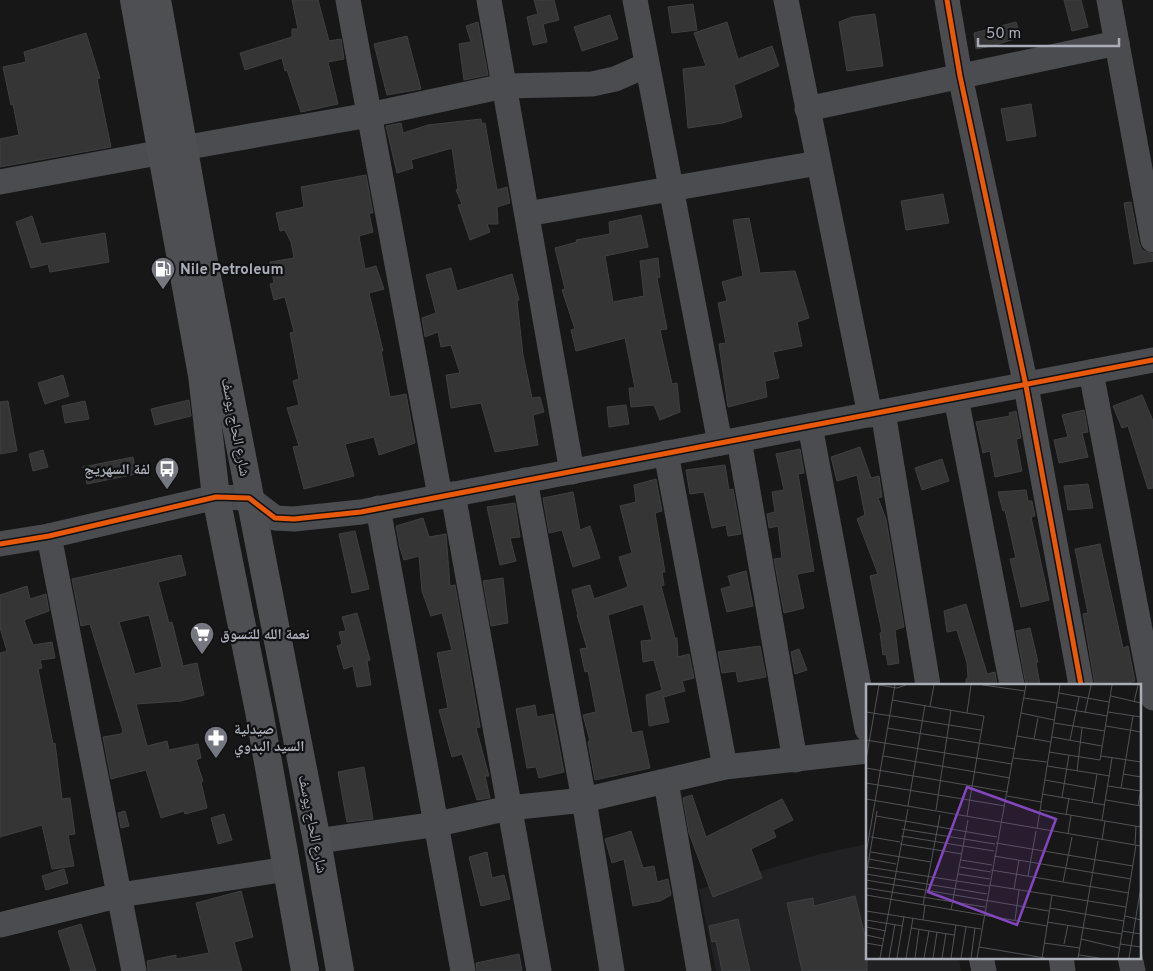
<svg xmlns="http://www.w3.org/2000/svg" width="1153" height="971" font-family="Overpass,'Noto Naskh Arabic',sans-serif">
	<rect width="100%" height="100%" fill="#171717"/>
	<path fill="#212123" d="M867 844V957H959L961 971H716L699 889 820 854Z"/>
	<g fill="#353536" stroke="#3f4043" fill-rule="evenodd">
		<path d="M292 0H318L329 41 341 39 344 59 328 62 338 104 301 112 287 70 285 71 282 58 245 70 240 53 292 37V29H298Z"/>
		<path d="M534 0H554L559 20 543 24 547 42 533 45 527 17 538 14Z"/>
		<path d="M1064 0H1081L1088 27 1072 31Z"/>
		<path d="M693 4 697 30 672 33 668 7Z"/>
		<path d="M875 14 883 66 847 71 839 22 852 17Z"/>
		<path d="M610 15 618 39 582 51 574 27Z"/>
		<path d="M478 22 488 75 464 80 459 44 471 42 466 26Z"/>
		<path d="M727 22 738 59 772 46 779 66 734 85 742 117 723 123 688 128 683 69 706 66 694 33Z"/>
		<path d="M1016 22 1021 37 992 46 976 49 974 33Z"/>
		<path d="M86 33 100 78 97 79 111 147 0 167V139L19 135 13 104 11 105 3 67 26 62 24 52Z"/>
		<path d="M407 36 421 89 387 95 374 44Z"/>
		<path d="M1031 104 1036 136 1007 141 1001 109Z"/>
		<path d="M481 119 482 124 485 123 497 190 507 187 510 203 497 207 498 224H487L490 232 470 240 458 205 462 204 456 190 458 189 452 148 411 160 413 168 397 173 386 126 401 123 403 133 428 125Z"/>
		<path d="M366 175 373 213H369L373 232 359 236 365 269 376 266 384 289 369 293 383 351H381L390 397 406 394 415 443 379 455 374 437 345 444 354 476 304 489 293 447 299 446 287 408 299 405 293 381 299 379 290 333 294 332 285 297 274 300 270 284 274 283 270 262 294 258 291 242 285 230 280 231 276 213 304 207 301 187Z"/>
		<path d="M943 194 949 223 906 230 901 201Z"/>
		<path d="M1131 202 1139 243 1142 250 1153 254V261L1134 264 1124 203Z"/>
		<path d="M641 215 648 247 605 256 613 302 644 296 640 261 658 258 660 277 657 278 667 329 660 330 672 384 677 383 680 412 660 420 654 405 631 407 629 388H635L625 338 576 351 571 330 575 329 562 290 565 289 555 248 577 242 576 240 610 234 609 222Z"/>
		<path d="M32 216 41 244 105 233 109 262 50 272 48 264 31 268 16 222Z"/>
		<path d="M749 218 760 273 795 271 809 318 797 322 802 346 773 352 779 378 765 381 767 397 728 407 719 344 726 343 718 303 727 301 722 282 743 276 733 220Z"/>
		<path d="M451 268 457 291 512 274 519 300 517 301 523 355 532 398 540 397 544 412 533 415 538 445 495 452 481 403 451 408 446 375 460 373 451 345 441 347 438 332 425 337 422 318 436 313 426 275Z"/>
		<path d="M63 375 69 396 45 404 38 383Z"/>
		<path d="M1142 395 1153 421V488L1148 489 1128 426 1122 428 1113 406Z"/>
		<path d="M189 400 191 416 155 425 151 409Z"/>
		<path d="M8 401 17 451 0 454V402Z"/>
		<path d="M85 401 89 419 65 423 62 406Z"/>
		<path d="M626 405 629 424 609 427 607 407Z"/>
		<path d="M1084 410 1088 432 1082 433 1088 457 1059 463 1054 440 1068 437 1062 415Z"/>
		<path d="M1016 411 1021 438 1016 439 1022 471 995 477 990 451 983 453 976 422 1010 416 1009 413Z"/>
		<path d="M860 447 871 478 879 476 882 497 878 498 886 519 904 627 895 630 899 663 888 665 886 654 883 655 880 633 882 632 870 576 878 574 857 519 865 515 857 475 837 481 831 457Z"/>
		<path d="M800 449 804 473 798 474 814 571 797 574 804 608 784 613 774 559 782 558 778 526 769 528 767 514 775 512 772 492 784 490 776 454Z"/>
		<path d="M43 450 48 467 33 471 29 454Z"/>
		<path d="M133 457 136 474 87 484 83 467Z"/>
		<path d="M942 459 949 481 922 490 915 468Z"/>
		<path d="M725 465 729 490 733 489 741 534 728 536 726 525 712 528 704 492 690 494 686 470Z"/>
		<path d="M656 479 662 511 655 513 665 572H662L664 585 661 586 675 638H677L678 657 689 654 694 678 682 681 685 691 664 697 663 695 669 722 649 726 646 695 662 690 654 660 643 662 641 641 652 640 643 604 608 615 632 733 642 731 650 768 595 780 588 742 590 741 583 715 596 712 588 671 585 672 580 649 587 648 577 615H578L572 590 590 585 594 599 628 587 619 557 632 553 620 506 636 502 634 485Z"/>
		<path d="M1088 484 1093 508 1068 510 1064 486Z"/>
		<path d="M1026 490 1028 501H1032L1035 516 1031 517 1049 600 1021 607 1010 559 1016 558 1005 510 1003 511 998 492Z"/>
		<path d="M573 492 580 530 590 526 600 558 573 567 562 530 549 533 543 498Z"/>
		<path d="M515 503 520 537 510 538 516 561 500 565 487 507Z"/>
		<path d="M423 518 429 537 446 534 450 586 455 585 480 727 476 728 489 776H485L490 798 477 800 462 754 452 757 439 710 448 708 437 653 452 650 442 613 431 616 422 591 419 556 404 560 400 548 396 526Z"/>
		<path d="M355 531 369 589 352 593 339 534Z"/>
		<path d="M1100 544 1123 648 1128 646 1135 681 1122 685H1095L1083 614 1088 613 1075 549Z"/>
		<path d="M181 555 186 575 158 582 169 623 172 622 183 666 197 663 204 695 181 701 136 704 147 746 167 741 169 750 198 744 201 758 196 760 203 781 201 782 207 808 185 814 184 811 161 818 146 770 111 779 103 737 121 734 123 731 90 624 81 626 72 579ZM149 615 162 667 135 674 119 622Z"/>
		<path d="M746 571 753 606 727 612 721 589 731 586 728 576Z"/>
		<path d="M503 578 508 623 491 626 483 581Z"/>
		<path d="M27 586 30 599 46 594 49 611 24 620 33 645 52 642 55 658 40 660 42 668 38 669 53 744 55 743 62 799 70 798 75 834 68 835 74 866 52 869 42 825 0 837V653L7 651 0 628V595Z"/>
		<path d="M966 604 987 674 995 672 997 685H966V679L968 678 967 663 957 630 947 632 944 611Z"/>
		<path d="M357 613 370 660 367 661 371 685 357 687 353 666 344 669 337 646 342 644 339 632 346 631 342 617Z"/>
		<path d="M1030 628 1038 662 1036 663 1040 685H1026L1016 631Z"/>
		<path d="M760 646 766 677 738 682 736 671 722 673 718 652Z"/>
		<path d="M799 649 807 670 795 674 791 652Z"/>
		<path d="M535 705 537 717 553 714 564 772 539 778 536 767 527 768 516 709Z"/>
		<path d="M364 767 373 819 347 822 338 772Z"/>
		<path d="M692 795 706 837 782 799 793 820 773 830 776 837 751 849 762 878 713 897 689 833 683 798Z"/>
		<path d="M125 811 129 826 121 828 118 813Z"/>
		<path d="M224 814 232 840 218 844 211 818Z"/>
		<path d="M631 831 643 868 654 866 657 882 668 879 671 895 660 901 633 906 624 859 612 863 605 839Z"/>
		<path d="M487 852 492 878 504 875 510 899 481 906 469 857Z"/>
		<path d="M64 869 68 883 46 890 42 876Z"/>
		<path d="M241 891 253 937 234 942 242 971H148L147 961 176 955V959L209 953 196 903Z"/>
		<path d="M855 896 867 944V971H802L787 903 813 898 814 906Z"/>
		<path d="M738 919 750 971H722L716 941 712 942 709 926Z"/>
		<path d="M81 924 96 971H71L58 931Z"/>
		<path d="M519 954 522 971H477L476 963Z"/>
	</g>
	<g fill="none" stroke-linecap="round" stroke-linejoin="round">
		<g stroke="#4b4c50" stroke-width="25">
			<path d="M348 0 440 496"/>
			<path d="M489 0 572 472"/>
			<path d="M635 0 720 443"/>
			<path d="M786 0 870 415"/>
			<path d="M947 0 960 76 1026 386 1081 685"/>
			<path d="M1109 0 1153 240"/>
			<path d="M807 109 1117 43"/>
			<path d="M183 148 369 115 504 86 592 84 615 79 647 65"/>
			<path d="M0 182 163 152"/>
			<path d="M527 214 818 163"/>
			<path d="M1091 372 1153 698"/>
			<path d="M956 398 1012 685"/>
			<path d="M883 412 928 685"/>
			<path d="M810 426 867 729"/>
			<path d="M739 440 795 760"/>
			<path d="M666 453 725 767"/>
			<path d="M525 480 584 800 612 971"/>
			<path d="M453 494 539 971"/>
			<path d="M378 508 463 971"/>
			<path d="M49 536 134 971"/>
			<path d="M0 544 49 536 216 497 249 498 275 518 294 519 361 512 1153 360"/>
			<path d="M666 782 699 971"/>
			<path d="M317 841 438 824 509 808 584 800 725 767 867 751"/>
			<path d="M0 925 120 895 287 869"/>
			<path d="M981 957 984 971"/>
			<path d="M1061 957 1063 971"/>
			<path d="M1130 957 1133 971"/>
		</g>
		<g stroke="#4d4f52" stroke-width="28">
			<path d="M134 0 202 375 216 497 259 711 305 971"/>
			<path d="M157 0 203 256 317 841 340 971"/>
		</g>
		<defs>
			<g id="cycleway">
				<path d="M947 0 960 76 1026 386 1081 685"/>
				<path d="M0 544 49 536 216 497 249 498 275 518 294 519 361 512 1153 360"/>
			</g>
		</defs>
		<use href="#cycleway" stroke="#111113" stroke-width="8"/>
		<use href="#cycleway" stroke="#e8590c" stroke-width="5"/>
	</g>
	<defs>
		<symbol id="fuel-pin" viewBox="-11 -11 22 30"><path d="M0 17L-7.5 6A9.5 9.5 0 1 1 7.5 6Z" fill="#757880" stroke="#111113"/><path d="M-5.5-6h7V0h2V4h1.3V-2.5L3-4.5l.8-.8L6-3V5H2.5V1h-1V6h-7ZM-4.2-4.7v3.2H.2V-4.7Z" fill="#fff"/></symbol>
		<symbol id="bus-pin" viewBox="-11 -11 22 30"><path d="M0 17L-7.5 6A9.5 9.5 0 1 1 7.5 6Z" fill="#757880" stroke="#111113"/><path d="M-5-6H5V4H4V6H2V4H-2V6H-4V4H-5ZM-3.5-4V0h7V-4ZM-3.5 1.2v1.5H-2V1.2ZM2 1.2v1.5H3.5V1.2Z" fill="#fff"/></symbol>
		<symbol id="supermarket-pin" viewBox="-11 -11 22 30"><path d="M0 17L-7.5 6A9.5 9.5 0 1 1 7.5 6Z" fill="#757880" stroke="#111113"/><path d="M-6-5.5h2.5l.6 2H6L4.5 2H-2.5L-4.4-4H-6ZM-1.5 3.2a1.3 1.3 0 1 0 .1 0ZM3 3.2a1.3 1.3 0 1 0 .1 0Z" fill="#fff"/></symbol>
		<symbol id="pharmacy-pin" viewBox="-11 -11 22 30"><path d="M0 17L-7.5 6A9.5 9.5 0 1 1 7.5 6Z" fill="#757880" stroke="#111113"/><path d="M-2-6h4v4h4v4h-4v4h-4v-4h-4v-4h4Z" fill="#fff"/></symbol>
	</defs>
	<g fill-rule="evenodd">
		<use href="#fuel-pin" x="149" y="255" width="28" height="38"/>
		<use href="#bus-pin" x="153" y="455" width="28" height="38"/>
		<use href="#supermarket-pin" x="188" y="620" width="28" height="38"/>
		<use href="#pharmacy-pin" x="202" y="724" width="28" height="38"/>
	</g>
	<g text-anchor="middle" stroke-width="4.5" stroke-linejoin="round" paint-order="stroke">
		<g font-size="15" font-weight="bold" fill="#a8adb8" stroke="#111113" text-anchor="start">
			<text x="180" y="274">Nile Petroleum</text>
			<text x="150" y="474" text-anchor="end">لفة السهريج</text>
			<text x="220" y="639">نعمة الله للتسوق</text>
			<text x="234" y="734">صيدلية<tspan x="234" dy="17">السيد البدوي</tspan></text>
		</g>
		<g font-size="15" fill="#a8adb8" stroke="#111113">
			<text transform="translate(236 427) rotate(79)" y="5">شارع الحاج يوسف</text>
			<text transform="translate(313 824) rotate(79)" y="5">شارع الحاج يوسف</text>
		</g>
	</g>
	<g transform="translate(866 684)">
		<rect width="275" height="275" fill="#171717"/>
		<path fill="none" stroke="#515357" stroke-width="1" d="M13 1 31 4 40 1M117 1 159 7M193 9 243 18M245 12 275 19M158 14 191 19M26 16 118 32 101 132M268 18 272 1M64 22 68 1M190 23 241 32M0 28 115 46M242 28 275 33M101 29 105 1M155 29 188 36M219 29 225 1M188 39 239 47M240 42 275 48M21 44 149 65M151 52 185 58M186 53 236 62M168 55 172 34M0 56 146 80M204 56 213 13M183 68 234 76 246 1M17 72 144 94M235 72 275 78M147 74 181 78M0 76 13 1M181 82 244 92M0 84 142 108M211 87 216 44M257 90 275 93M179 96 229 105M0 99 139 122M242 102 275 107M255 104 267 32M176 110 239 121M141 112 175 118M196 113 203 71M0 115 275 162M240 116 275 122M226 119 231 90M42 122 59 21M272 122 275 105M70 126 85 26M174 126 275 143M200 131 203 114M10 132 131 153M236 136 246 74M36 145 129 160M171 145 194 1M202 150 205 131M35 152 128 167M5 153 34 158M236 156 239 137M130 159 267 182M34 160 96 170M269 160 270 142M5 168 65 178M0 170 29 1M128 172 265 195M3 175 30 180M95 176 126 181M2 183 123 202M94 183 125 188M125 186 263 209M0 190 121 210M92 190 124 195M0 192 11 127M162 192 170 147M0 196 183 227M197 198 206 153M123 201 260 223M0 204 119 223M148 205 153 176M0 211 181 242M57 221 74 131M184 224 258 237M85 226 102 136M0 227 115 245M259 232 275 236M0 236 37 242M57 236 59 221M149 236 153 206M181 238 256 250M0 243 20 247M45 244 88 251M256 247 275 250M0 251 18 255M215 255 253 264M0 259 17 262M178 259 214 264M198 260 202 241M254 260 275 263M113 263 179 274M213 271 233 274M14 274 42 125M23 274 29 240M31 274 38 232M40 274 47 234M49 274 53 245M58 274 63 247M67 274 71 248M76 274 80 249M85 274 90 241M95 274 100 243M105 274 109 244M111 274 160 1M176 274 186 211M212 274 232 157M252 274 270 161M263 274 275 203"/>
		<path fill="#8446be" fill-opacity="0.15" stroke="#8446be" stroke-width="2.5" d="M101 103 190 135 151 241 62 208Z"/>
		<rect width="275" height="275" fill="none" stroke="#a8adb8" stroke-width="2.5"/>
	</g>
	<path d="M978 38v8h141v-8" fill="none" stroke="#a8adb8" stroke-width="2.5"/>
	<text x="986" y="38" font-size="15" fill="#a8adb8" stroke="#111113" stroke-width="4" paint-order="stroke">50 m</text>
</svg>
